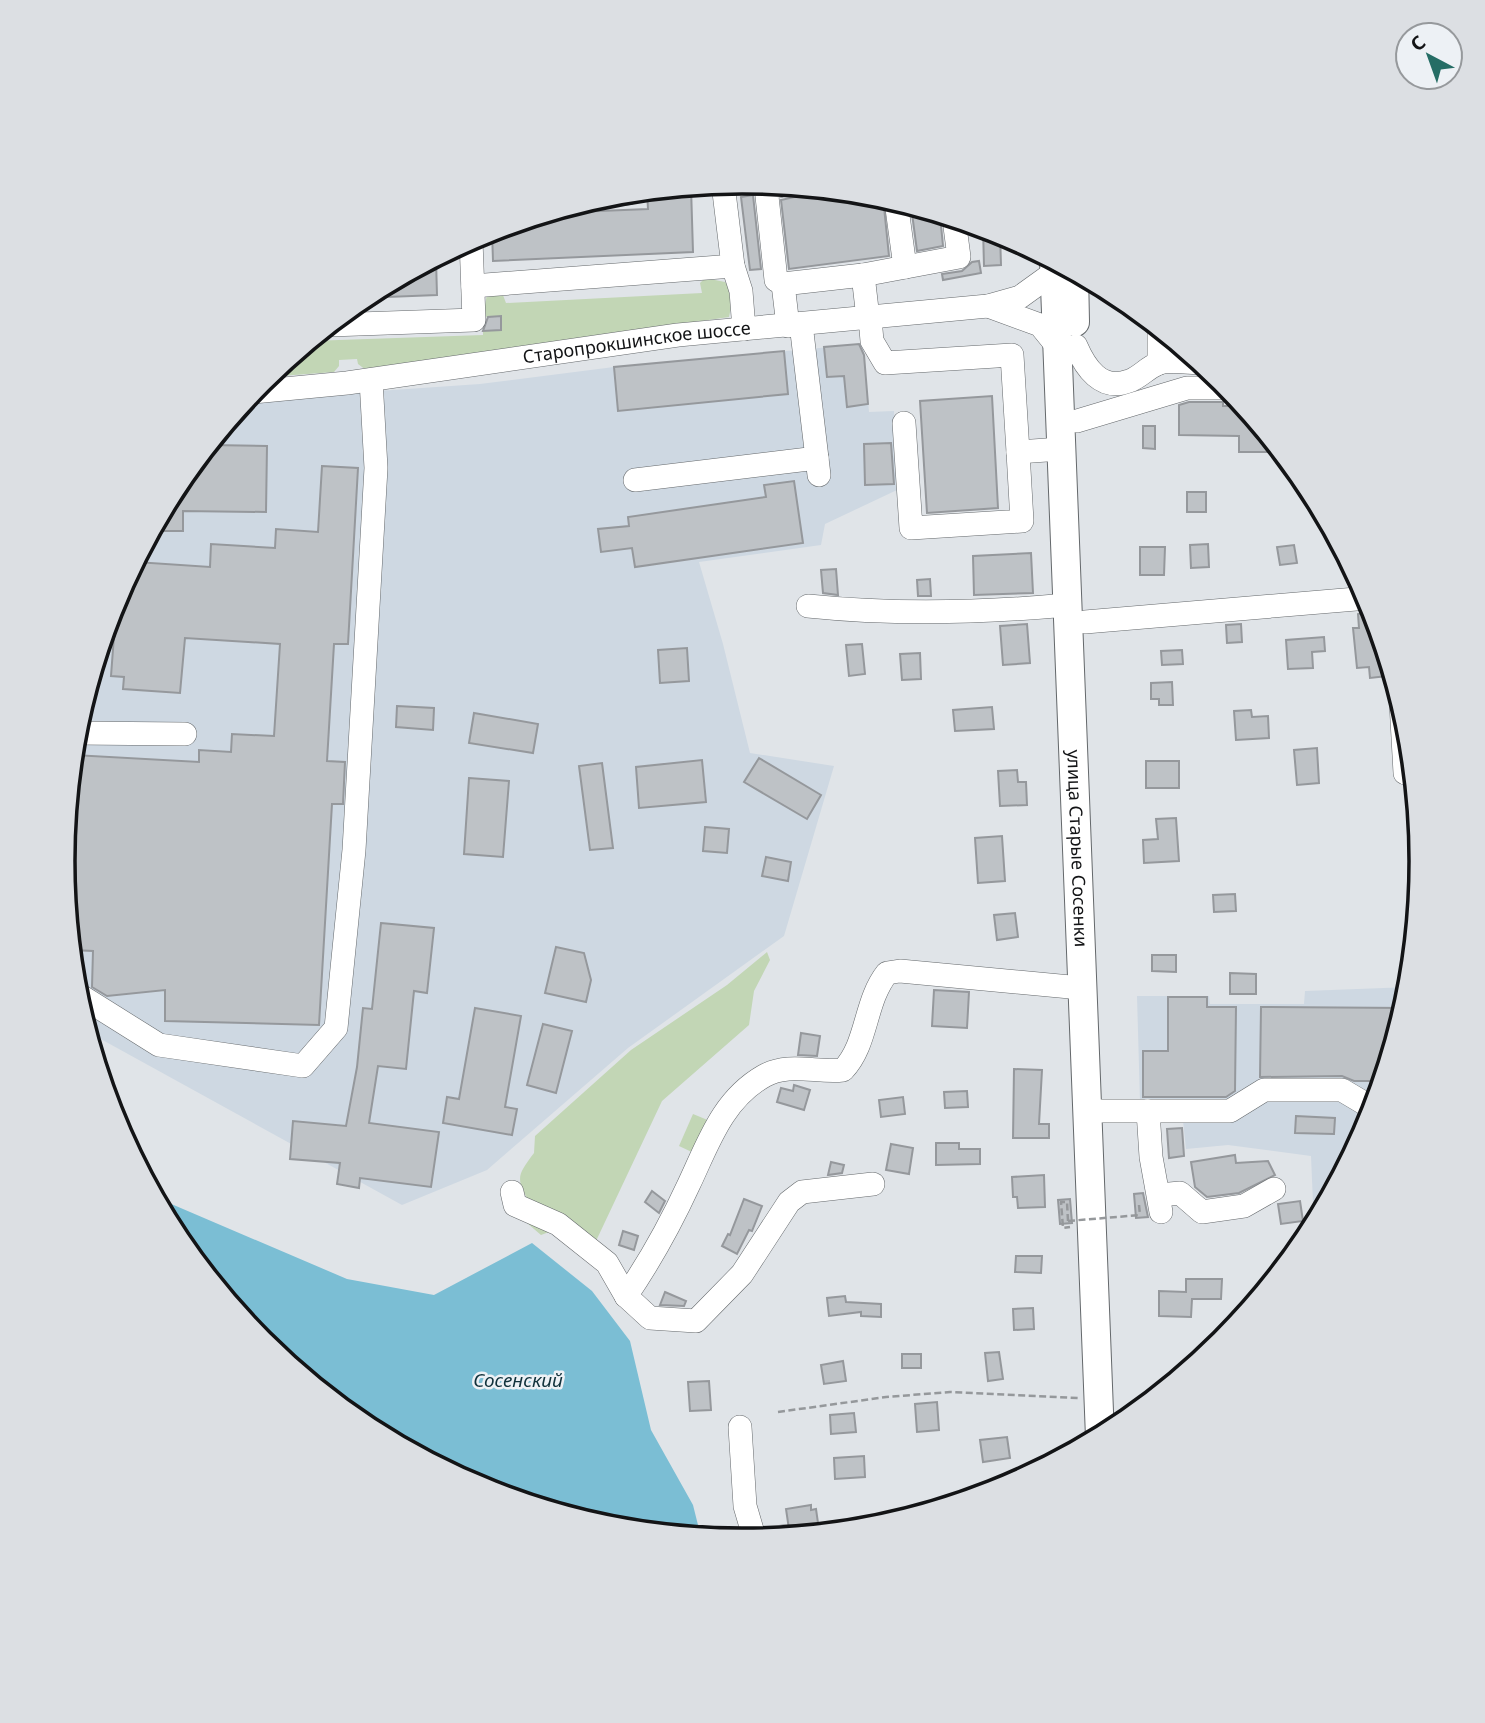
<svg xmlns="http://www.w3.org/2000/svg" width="1485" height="1723" font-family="'Noto Sans',sans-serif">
	<rect width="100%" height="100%" fill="#e0e4e8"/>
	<g fill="#ced8e2">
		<path d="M863 344 869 412 894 411 897 490 825 524 821 545 699 562 723 644 750 753 834 766 784 936 628 1048 487 1170 402 1205 88 1032 76 994 63 861 76 729 115 601 178 484 246 400 480 384 614 367Z"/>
		<path d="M1410 987 1370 1122 1314 1227 1311 1156 1228 1145 1186 1149 1181 1102H1140L1137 996H1209L1210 1004H1304L1305 991Z"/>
	</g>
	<g fill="#c2d6b5">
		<path d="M705 278 725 282C734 293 732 304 729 317L366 370 358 364 357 359 339 360V366L334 372 267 377 310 341 483 335V331L501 330V317H483L487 294 501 290 506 303 702 293 700 283Z"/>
		<path d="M767 952 770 960 754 991 749 1025 662 1101 596 1241 549 1232 541 1235 527 1223 531 1205C515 1178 517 1176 534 1153L535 1136 631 1050 727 985Z"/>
		<path d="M693 1114 710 1121 696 1154 679 1146Z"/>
	</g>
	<path fill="#7bbed4" d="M155 1197 347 1279 434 1295 532 1243 592 1291 630 1341 651 1430 693 1505 701 1537 610 1528 482 1489 365 1426 262 1342 177 1239Z"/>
	<g fill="#bec2c6" stroke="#95989c" stroke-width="2">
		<path d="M691 187 693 252 493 261 492 231 550 213 648 209 647 191Z"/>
		<path d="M825 190 883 197 889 256 789 269 781 200Z"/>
		<path d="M753 195 761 269 750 270 741 197Z"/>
		<path d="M911 206 940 215 943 246 917 251Z"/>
		<path d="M983 228 1000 233 1001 265 984 266Z"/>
		<path d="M436 259 437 295 363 298 365 296Z"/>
		<path d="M979 261 981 273 943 280 942 274 962 271 972 262Z"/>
		<path d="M501 316V330L483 331 488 317Z"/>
		<path d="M859 344 864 355 868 404 847 407 844 376 827 377 824 347Z"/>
		<path d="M784 351 788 394 618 411 614 367Z"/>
		<path d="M992 396 998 508 927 513 920 401Z"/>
		<path d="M1189 402H1223V406H1244L1281 452H1239V436L1179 435V405Z"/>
		<path d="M1143 426H1155V449L1143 448Z"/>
		<path d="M891 443 894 484 865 485 864 444Z"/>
		<path d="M210 445 267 446 266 512 183 511V531H153L178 484Z"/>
		<path d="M322 466 358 468 348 644H334L327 761 345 762 343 804H332L319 1025 165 1021V990L107 996 92 987 93 951 72 950 63 861 74 755 199 762V750L231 752 232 734 274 736 280 644 185 638 180 693 123 689 124 677 111 676 114 636 105 635 115 601 136 562 210 567 211 544 275 548 276 529 318 532Z"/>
		<path d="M794 481 803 543 635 567 632 548 601 552 598 529 629 526 628 517 766 497 764 485Z"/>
		<rect x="1187" y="492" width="19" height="20"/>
		<path d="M1208 544 1209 567 1191 568 1190 545Z"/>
		<path d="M1294 545 1297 563 1280 565 1277 547Z"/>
		<path d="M1140 547H1165L1164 575H1140Z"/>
		<path d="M1031 553 1033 593 974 595 973 556Z"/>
		<path d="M836 569 838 595 823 593 821 570Z"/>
		<path d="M930 579 931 596H918L917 580Z"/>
		<path d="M1373 612 1383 643 1387 676 1370 678 1369 667 1357 668 1353 628H1359L1358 614Z"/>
		<path d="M1027 624 1030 663 1003 665 1000 626Z"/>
		<path d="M1241 624 1242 642 1227 643 1226 625Z"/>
		<path d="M1324 637 1325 651 1312 652 1313 668 1288 669 1286 640Z"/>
		<path d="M862 644 865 674 849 676 846 645Z"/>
		<path d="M687 648 689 681 660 683 658 650Z"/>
		<path d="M1182 650 1183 664 1162 665 1161 651Z"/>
		<path d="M920 653 921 679 902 680 900 654Z"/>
		<path d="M1172 682 1173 705H1159V699H1151V683Z"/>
		<path d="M397 706 434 708 433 730 396 727Z"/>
		<path d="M992 707 994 729 955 731 953 710Z"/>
		<path d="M1251 710 1252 717 1268 716 1269 738 1236 740 1234 711Z"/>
		<path d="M474 713 538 724 533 753 469 743Z"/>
		<path d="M1317 748 1319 783 1297 785 1294 750Z"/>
		<path d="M759 758 821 795 807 819 744 782Z"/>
		<path d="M702 760 706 802 639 808 636 767Z"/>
		<rect x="1146" y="761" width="33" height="27"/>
		<path d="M602 763 613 848 590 850 579 766Z"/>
		<path d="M1017 770 1018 782H1026L1027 805 1000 806 998 771Z"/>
		<path d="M469 778 509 781 503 857 464 854Z"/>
		<path d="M1176 818 1179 861 1144 863 1143 840 1158 839 1156 819Z"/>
		<path d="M705 827 729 829 727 853 703 851Z"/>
		<path d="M1002 836 1005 881 978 883 975 838Z"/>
		<path d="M766 857 791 862 788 881 762 876Z"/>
		<path d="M1235 894 1236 911 1214 912 1213 895Z"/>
		<path d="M1015 913 1018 937 997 940 994 915Z"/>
		<path d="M381 923 434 928 427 993 414 991 406 1069 378 1066 369 1123 439 1132 431 1187 360 1178 359 1188 337 1184 340 1163 290 1159 293 1121 346 1126 357 1067 363 1008 372 1009Z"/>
		<path d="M556 947 584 953 591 980 586 1002 545 993Z"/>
		<path d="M1152 955H1176V972L1152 971Z"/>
		<path d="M1230 973 1256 974V994H1230Z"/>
		<path d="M934 990 969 992 967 1028 932 1026Z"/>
		<path d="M1168 997H1207V1007H1236L1235 1091 1226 1097H1143V1051H1168Z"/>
		<path d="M1261 1007 1405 1008 1383 1081H1354L1342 1076 1260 1077Z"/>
		<path d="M475 1008 521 1016 505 1107 517 1109 512 1135 443 1123 447 1097 459 1099Z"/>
		<path d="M543 1024 572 1031 556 1093 527 1085Z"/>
		<path d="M801 1033 820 1036 817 1056 798 1055Z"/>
		<path d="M1014 1069 1042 1070 1039 1124H1049V1138H1013Z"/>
		<path d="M794 1085 810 1090 804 1110 777 1102 781 1088 793 1091Z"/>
		<path d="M967 1091 968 1107 945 1108 944 1092Z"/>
		<path d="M903 1097 905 1114 881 1117 879 1100Z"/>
		<path d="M1296 1116 1335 1118 1334 1134 1295 1133Z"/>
		<path d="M1182 1128 1184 1156 1169 1158 1167 1129Z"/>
		<path d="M936 1143H959V1149H980V1164L936 1165Z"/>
		<path d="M891 1144 913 1148 909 1174 886 1170Z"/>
		<path d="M1235 1155 1236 1163 1268 1161 1275 1175 1239 1193 1207 1197 1195 1187 1191 1162Z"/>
		<path d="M831 1162 844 1165 842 1173 828 1175Z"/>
		<path d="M1044 1175 1045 1207 1018 1208 1017 1197H1013L1012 1177Z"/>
		<path d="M652 1191 665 1201 659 1213 645 1202Z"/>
		<path d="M1143 1193 1148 1217 1136 1218 1134 1194Z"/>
		<path d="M744 1199 762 1206 752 1231 749 1230 737 1254 722 1246 728 1234 730 1235Z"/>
		<path d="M1070 1199 1072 1223 1060 1224 1058 1200Z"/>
		<path d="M1300 1201 1303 1221 1281 1224 1278 1204Z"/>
		<path d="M623 1231 638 1236 634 1250 619 1245Z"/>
		<path d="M1016 1256H1042L1041 1273 1015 1272Z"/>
		<path d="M1186 1279H1222L1221 1299H1192L1191 1317 1159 1316V1291L1186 1292Z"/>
		<path d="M665 1292 686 1301 684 1306 660 1305Z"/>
		<path d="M845 1296 846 1302 881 1304V1317L861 1316V1312L829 1316 827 1298Z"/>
		<path d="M1033 1308 1034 1329 1014 1330 1013 1309Z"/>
		<path d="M999 1352 1003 1379 988 1381 985 1353Z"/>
		<rect x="902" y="1354" width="19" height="14"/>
		<path d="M843 1361 846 1381 824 1384 821 1365Z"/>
		<path d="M709 1381 711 1410 690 1411 688 1382Z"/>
		<path d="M937 1402 939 1430 917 1432 915 1404Z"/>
		<path d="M854 1413 856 1432 831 1434 830 1415Z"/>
		<path d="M1007 1437 1010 1458 983 1462 980 1440Z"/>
		<path d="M864 1456 865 1477 835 1479 834 1458Z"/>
		<path d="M811 1505V1510L816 1509 819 1530 814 1531 815 1534 790 1536 786 1509Z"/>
	</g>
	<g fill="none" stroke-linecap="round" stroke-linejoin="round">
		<defs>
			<g id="minor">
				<path d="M779 186 766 187 776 280 783 284"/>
				<path d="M609 195 629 193"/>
				<path d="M896 201 905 267"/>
				<path d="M733 266 741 291 744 329"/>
				<path d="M863 275 868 318"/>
				<path d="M473 286 733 266 723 184"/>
				<path d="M988 306 1040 325 1057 346"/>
				<path d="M870 318 872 341 885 363 1012 355 1018 452"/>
				<path d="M801 324 819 475"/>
				<path d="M330 325 474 320 471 240"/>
				<path d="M788 326 783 284 863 275 959 257 954 219"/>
				<path d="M1159 329V363"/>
				<path d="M1076 346C1085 367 1101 392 1129 381 1139 378 1147 368 1157 364 1168 359 1189 363 1201 363"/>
				<path id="s1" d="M253 392 347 383 678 335 988 306 1020 297 1063 266"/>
				<path d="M1077 421 1187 388H1229"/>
				<path d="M904 423 911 528 1022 521 1018 452 1061 449"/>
				<path d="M635 480 817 458"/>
				<path d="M808 606C895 615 980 613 1067 605"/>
				<path d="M1085 622 1368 598"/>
				<path d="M1401 702 1405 773"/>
				<path d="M76 733 185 734"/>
				<path d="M76 993 159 1045 303 1066 336 1028 354 850 376 468 371 380"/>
				<path d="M1099 1111H1230L1264 1090H1342L1374 1109"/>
				<path d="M1148 1111 1151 1157 1161 1212"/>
				<path d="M512 1192 515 1205 558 1224 607 1263 626 1296 650 1318 696 1321 742 1274 789 1202 802 1192 873 1184"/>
				<path d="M1160 1195 1180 1193 1202 1212 1244 1206 1274 1189"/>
				<path d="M626 1296C650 1261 671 1223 689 1184 708 1144 722 1100 764 1076 788 1062 817 1073 843 1070 868 1044 864 1002 887 973L900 971 1081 988"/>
				<path d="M740 1427 745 1506 755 1540"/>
			</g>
			<g id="major">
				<path id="s2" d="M1054 261 1100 1437"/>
				<path d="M1074 272 1075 322"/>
			</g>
		</defs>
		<use href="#minor" stroke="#64686b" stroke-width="24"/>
		<use href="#major" stroke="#64686b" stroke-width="30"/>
		<g stroke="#95989b" stroke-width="2.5" stroke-dasharray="7 3.5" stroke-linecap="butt">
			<path d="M1139 1205 1140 1215"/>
			<path d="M1068 1221 1067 1202H1061L1063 1228 1070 1227"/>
			<path d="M778 1412 886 1397 950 1392 1078 1398"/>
		</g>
		<use href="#minor" stroke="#fff" stroke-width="23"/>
		<use href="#major" stroke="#fff" stroke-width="28"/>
		<path stroke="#95989b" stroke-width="2.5" stroke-dasharray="7 3.5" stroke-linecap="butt" d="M1068 1221 1140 1215"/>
	</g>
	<g text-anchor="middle" stroke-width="5" stroke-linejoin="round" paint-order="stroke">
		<g font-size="18" fill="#131416" stroke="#edf1f5">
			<text dy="6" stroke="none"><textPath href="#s1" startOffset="387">Старопрокшинское шоссе</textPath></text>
			<text dy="6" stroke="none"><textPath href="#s2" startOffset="588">улица Старые Сосенки</textPath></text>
		</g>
		<g font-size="19" font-style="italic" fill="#11323c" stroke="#edf1f5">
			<text x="518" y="1387">Сосенский</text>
		</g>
	</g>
	<path d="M0 0H1485V1723H0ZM75 861a667 667 0 1 1 1334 0a667 667 0 1 1-1334 0Z" fill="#dcdfe3" fill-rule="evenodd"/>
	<path fill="none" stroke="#131416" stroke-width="3.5" d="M75 861a667 667 0 1 1 1334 0a667 667 0 1 1-1334 0Z"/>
	<g transform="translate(1429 56) rotate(319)"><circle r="33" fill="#edf1f5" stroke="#96999c" stroke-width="2"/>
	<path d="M0-5L12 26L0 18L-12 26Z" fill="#256d65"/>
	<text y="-10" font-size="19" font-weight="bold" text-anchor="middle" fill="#131416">С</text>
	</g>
</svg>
